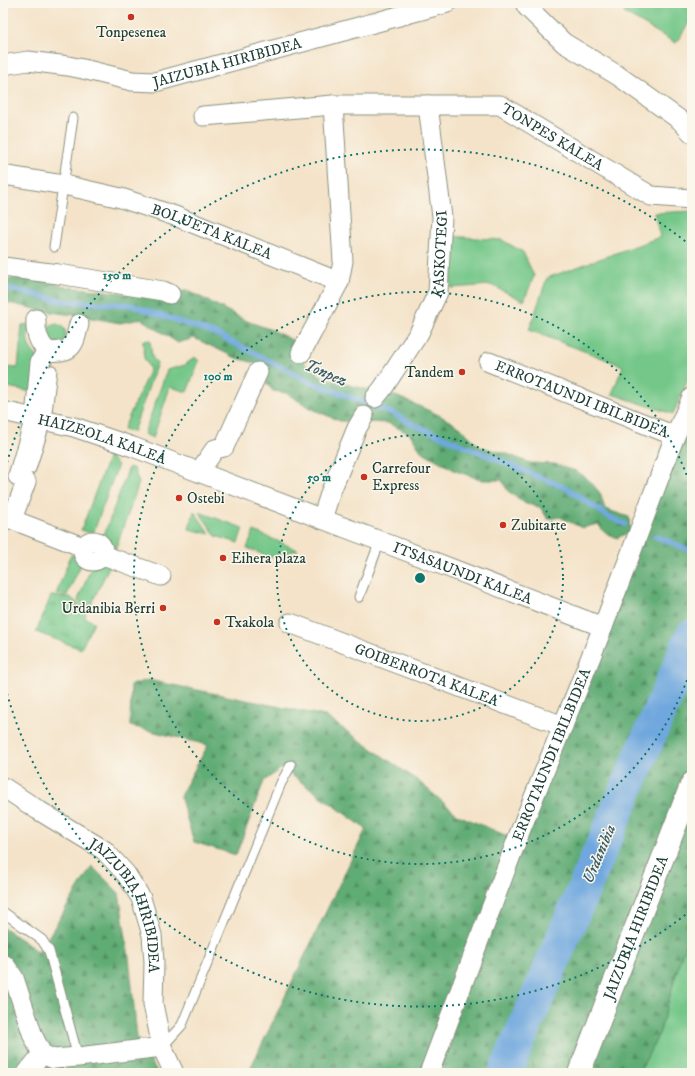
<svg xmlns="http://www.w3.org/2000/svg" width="695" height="1076" font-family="'IM FELL DW Pica',serif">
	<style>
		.green { fill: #75c789; stroke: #4a825e }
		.forest { fill: url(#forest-firs); stroke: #407454 }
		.park { fill: url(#park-tufts); stroke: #4a825e }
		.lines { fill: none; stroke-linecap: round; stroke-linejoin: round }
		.stream { stroke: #6fa7de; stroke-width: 5.5 }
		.river { stroke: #6fa7de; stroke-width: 34 }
		.lane-casing { stroke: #8a907e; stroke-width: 11 }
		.street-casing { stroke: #8a907e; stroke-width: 21 }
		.primary-casing { stroke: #8a907e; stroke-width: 24 }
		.lane { stroke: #fff; stroke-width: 9 }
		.street { stroke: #fff; stroke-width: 19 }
		.primary { stroke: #fff; stroke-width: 22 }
		.ring { fill: none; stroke: #0f766e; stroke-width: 2; stroke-dasharray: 2 4 }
		.poi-dot { fill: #c8321e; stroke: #fbf7ec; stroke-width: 1.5 }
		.labels { text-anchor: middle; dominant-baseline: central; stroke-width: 3; stroke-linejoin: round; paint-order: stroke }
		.poi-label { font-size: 15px; fill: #1f3d34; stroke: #fbf7ec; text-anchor: start }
		.street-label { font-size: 15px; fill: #1f3d34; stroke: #fbf7ec }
		.water-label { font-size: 16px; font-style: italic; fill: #375d67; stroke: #fbf7ec }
		.centre { fill: #0f766e; stroke: #fbf7ec; stroke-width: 2 }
		.ring-label { font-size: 12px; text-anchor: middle; font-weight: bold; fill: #0f766e; stroke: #fbf7ec; stroke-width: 3; stroke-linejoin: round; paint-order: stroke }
	</style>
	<defs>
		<pattern id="forest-firs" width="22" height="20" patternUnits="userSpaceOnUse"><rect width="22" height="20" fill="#60ac75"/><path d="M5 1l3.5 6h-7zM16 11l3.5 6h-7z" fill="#4f8d61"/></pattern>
		<pattern id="park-tufts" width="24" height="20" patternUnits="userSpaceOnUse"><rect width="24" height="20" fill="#75c789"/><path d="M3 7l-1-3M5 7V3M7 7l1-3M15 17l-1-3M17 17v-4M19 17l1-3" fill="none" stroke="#5fa371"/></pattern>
	</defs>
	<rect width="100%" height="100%" fill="#fbf7ec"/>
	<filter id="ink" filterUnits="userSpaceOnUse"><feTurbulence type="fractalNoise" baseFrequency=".025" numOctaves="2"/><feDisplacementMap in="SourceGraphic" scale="8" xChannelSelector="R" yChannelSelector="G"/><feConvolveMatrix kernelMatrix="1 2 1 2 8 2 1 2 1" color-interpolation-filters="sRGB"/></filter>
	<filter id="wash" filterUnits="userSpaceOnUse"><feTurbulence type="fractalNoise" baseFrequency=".012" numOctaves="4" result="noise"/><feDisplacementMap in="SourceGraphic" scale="16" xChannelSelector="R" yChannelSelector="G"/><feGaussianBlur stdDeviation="0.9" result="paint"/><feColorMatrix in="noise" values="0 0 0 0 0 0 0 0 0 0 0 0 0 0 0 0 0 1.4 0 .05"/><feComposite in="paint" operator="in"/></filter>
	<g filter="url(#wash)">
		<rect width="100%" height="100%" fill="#f4e3c9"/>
		<g class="green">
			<path d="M630,3H692V18L676,43L624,13Z"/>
			<path d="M692,211V371L673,414L612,394L623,366L529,330L547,278L660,237L654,213Z"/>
			<path d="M451,236L502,240L523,252L534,276L524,301L491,285L451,288Z"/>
			<path d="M29,324C27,338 26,346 37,356L32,392L3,386V367L18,368L22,325Z"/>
			<path d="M55,324C65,325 69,334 63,342L50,343L46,331L49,327Z"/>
			<path d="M150,340L152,357L157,363L133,432L123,430L150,369L144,358L143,341Z"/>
			<path d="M195,357L199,361L187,392L170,387L153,438L144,434L167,370L185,365Z"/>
			<path d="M109,456L118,465L93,534L81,530Z"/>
			<path d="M129,467L134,469L139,483L115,551L104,535Z"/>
			<path d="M194,511L210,534L189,529Z"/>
			<path d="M199,512L243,528L238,543L216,536Z"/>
			<path d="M254,531L298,550L269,557L247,548Z"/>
			<path d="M71,555H76L81,565L67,595L56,594Z"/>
			<path d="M103,562L110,565L88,611L78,600L91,568Z"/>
			<path d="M692,941V1073H639L659,1034L682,953Z"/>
		</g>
		<g class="forest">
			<path d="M3,279H36L68,287L115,292L162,299L187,290L247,321L272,330L296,342L305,364L323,377L349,385L396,396L439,415L461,428L480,447L505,453L530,463L555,464L576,471L590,481L600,493L605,509L629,517L630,532L617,538L604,532L598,524L582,528L560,517L548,519L540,507L526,504L508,491L502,480H482L456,471L421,451L410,434L388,423L340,421L312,409L286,393L273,391L265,381L255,363L236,358L194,338L178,343L141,319L120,323L81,316L44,311L9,303L3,304Z"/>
			<path d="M692,397V941L682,953L659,1034L639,1073H248L366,829L282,768L264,781L236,855L194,842L180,796L208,745L130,726L131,685L148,680L325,716L417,780L458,815L519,841Z"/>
			<path d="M92,866L119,893L129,957L137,1037L158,1073H3V927L39,952Z"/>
		</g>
		<path class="park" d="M51,596L70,597L80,605L86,614L85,618L94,622L81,649L36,632Z"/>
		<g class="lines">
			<g class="stream">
				<path d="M3,289H11L62,301L131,305L216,334L311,382L394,414L412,424L568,489L609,517L625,524"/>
				<path d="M655,536L692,551"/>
			</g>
			<path class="river" d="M505,1073L692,636"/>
		</g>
	</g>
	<g filter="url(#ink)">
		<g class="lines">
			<g class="lane-casing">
				<g id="lane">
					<path d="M54,247L73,118"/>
					<path d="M31,469L46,421L52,370"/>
					<path d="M359,597L380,541"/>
					<path d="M3,912L42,940L49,951L78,1057"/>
					<path d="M162,1047L182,1025L281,783L291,765"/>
				</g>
			</g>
			<g class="street-casing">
				<g id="street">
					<path d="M525,3L527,7L564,43L617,75L680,120L692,133"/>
					<path id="s1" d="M3,65L28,61L68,66L83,69L132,81L155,82L447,3"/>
					<path d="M203,116L333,105"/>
					<path id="s2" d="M3,175L64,185L121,198L175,216L339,282L301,353"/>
					<path d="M3,267L58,274L163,291L170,294"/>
					<path id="s3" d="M339,282L343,261L333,105H500L651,196L692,199"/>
					<path d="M36,319C35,331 38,342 47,351"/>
					<path id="s4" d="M489,362L675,436"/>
					<path id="s5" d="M375,398L383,388L419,333L438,292L442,217L428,105"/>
					<path id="s6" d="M3,411L74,427L133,447L380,541L603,627"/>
					<path d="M199,472L215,449L224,447L258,372"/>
					<path d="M3,516L83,547"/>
					<path d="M12,519L26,482L18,476L35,418L40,362L47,351C72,354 74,346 79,324"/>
					<path d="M322,519L331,491L357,428L364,416"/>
					<circle cx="93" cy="551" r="10"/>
					<path d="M103,555L161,576"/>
					<path id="s7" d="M290,623L563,726"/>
					<path id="s8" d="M3,787L38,810L104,850L126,874L141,898L152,935L154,962L153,1004L162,1047L174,1073"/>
					<path d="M3,964L5,965L14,978L33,1036L42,1054L54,1059L78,1057L162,1047"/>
					<path d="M27,1073L42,1054"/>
					<path id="s9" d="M429,1073L521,829L603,627L675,436L692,397"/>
				</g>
			</g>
			<g class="primary-casing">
				<g id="primary">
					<path id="s10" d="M579,1073L692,783"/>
				</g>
			</g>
			<use href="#lane" class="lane"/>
			<use href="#street" class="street"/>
			<use href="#primary" class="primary"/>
		</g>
	</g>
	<g class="ring">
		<circle cx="420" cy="578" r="143"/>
		<path d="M691 669A286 286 0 1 1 691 487"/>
		<path d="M690 911A429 429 0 0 1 4 682M4 474A429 429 0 0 1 690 245"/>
	</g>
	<g class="poi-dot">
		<circle cx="131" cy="17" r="4"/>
		<circle cx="462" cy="372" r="4"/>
		<circle cx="364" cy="477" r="4"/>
		<circle cx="179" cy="498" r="4"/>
		<circle cx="503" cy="525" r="4"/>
		<circle cx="223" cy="558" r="4"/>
		<circle cx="163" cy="608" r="4"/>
		<circle cx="217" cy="622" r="4"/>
	</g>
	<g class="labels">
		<g class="poi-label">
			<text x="131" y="32" text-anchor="middle">Tonpesenea</text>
			<text x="454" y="372" text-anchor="end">Tandem</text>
			<text x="372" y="468">Carrefour<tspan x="372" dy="17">Express</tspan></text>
			<text x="187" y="498">Ostebi</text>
			<text x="511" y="525">Zubitarte</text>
			<text x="231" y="558">Eihera plaza</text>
			<text x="155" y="608" text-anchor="end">Urdanibia Berri</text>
			<text x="225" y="622">Txakola</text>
		</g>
		<g class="street-label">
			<text stroke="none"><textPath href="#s1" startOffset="229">JAIZUBIA HIRIBIDEA</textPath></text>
			<text stroke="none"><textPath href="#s3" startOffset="406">TONPES KALEA</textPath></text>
			<text stroke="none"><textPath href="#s2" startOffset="217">BOLUETA KALEA</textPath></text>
			<text stroke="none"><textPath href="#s5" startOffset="162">KASKOTEGI</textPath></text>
			<text stroke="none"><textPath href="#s4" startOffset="100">ERROTAUNDI IBILBIDEA</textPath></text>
			<text stroke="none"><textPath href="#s6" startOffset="103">HAIZEOLA KALEA</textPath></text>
			<text stroke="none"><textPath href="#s6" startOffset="488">ITSASAUNDI KALEA</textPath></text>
			<text stroke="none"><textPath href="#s7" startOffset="146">GOIBERROTA KALEA</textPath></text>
			<text stroke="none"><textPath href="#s9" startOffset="341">ERROTAUNDI IBILBIDEA</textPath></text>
			<text stroke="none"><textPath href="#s8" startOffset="180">JAIZUBIA HIRIBIDEA</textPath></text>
			<text stroke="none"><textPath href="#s10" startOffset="156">JAIZUBIA HIRIBIDEA</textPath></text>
		</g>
		<g class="water-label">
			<text transform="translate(326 373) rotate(23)">Tonpez</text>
			<text transform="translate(599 854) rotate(-67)">Urdanibia</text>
		</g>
	</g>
	<circle cx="420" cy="578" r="6" class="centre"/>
	<g class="ring-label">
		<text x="117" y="279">150 m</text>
		<text x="218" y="380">100 m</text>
		<text x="319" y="481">50 m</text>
	</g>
	<rect width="695" height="1076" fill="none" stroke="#fbf7ec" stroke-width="16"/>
</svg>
